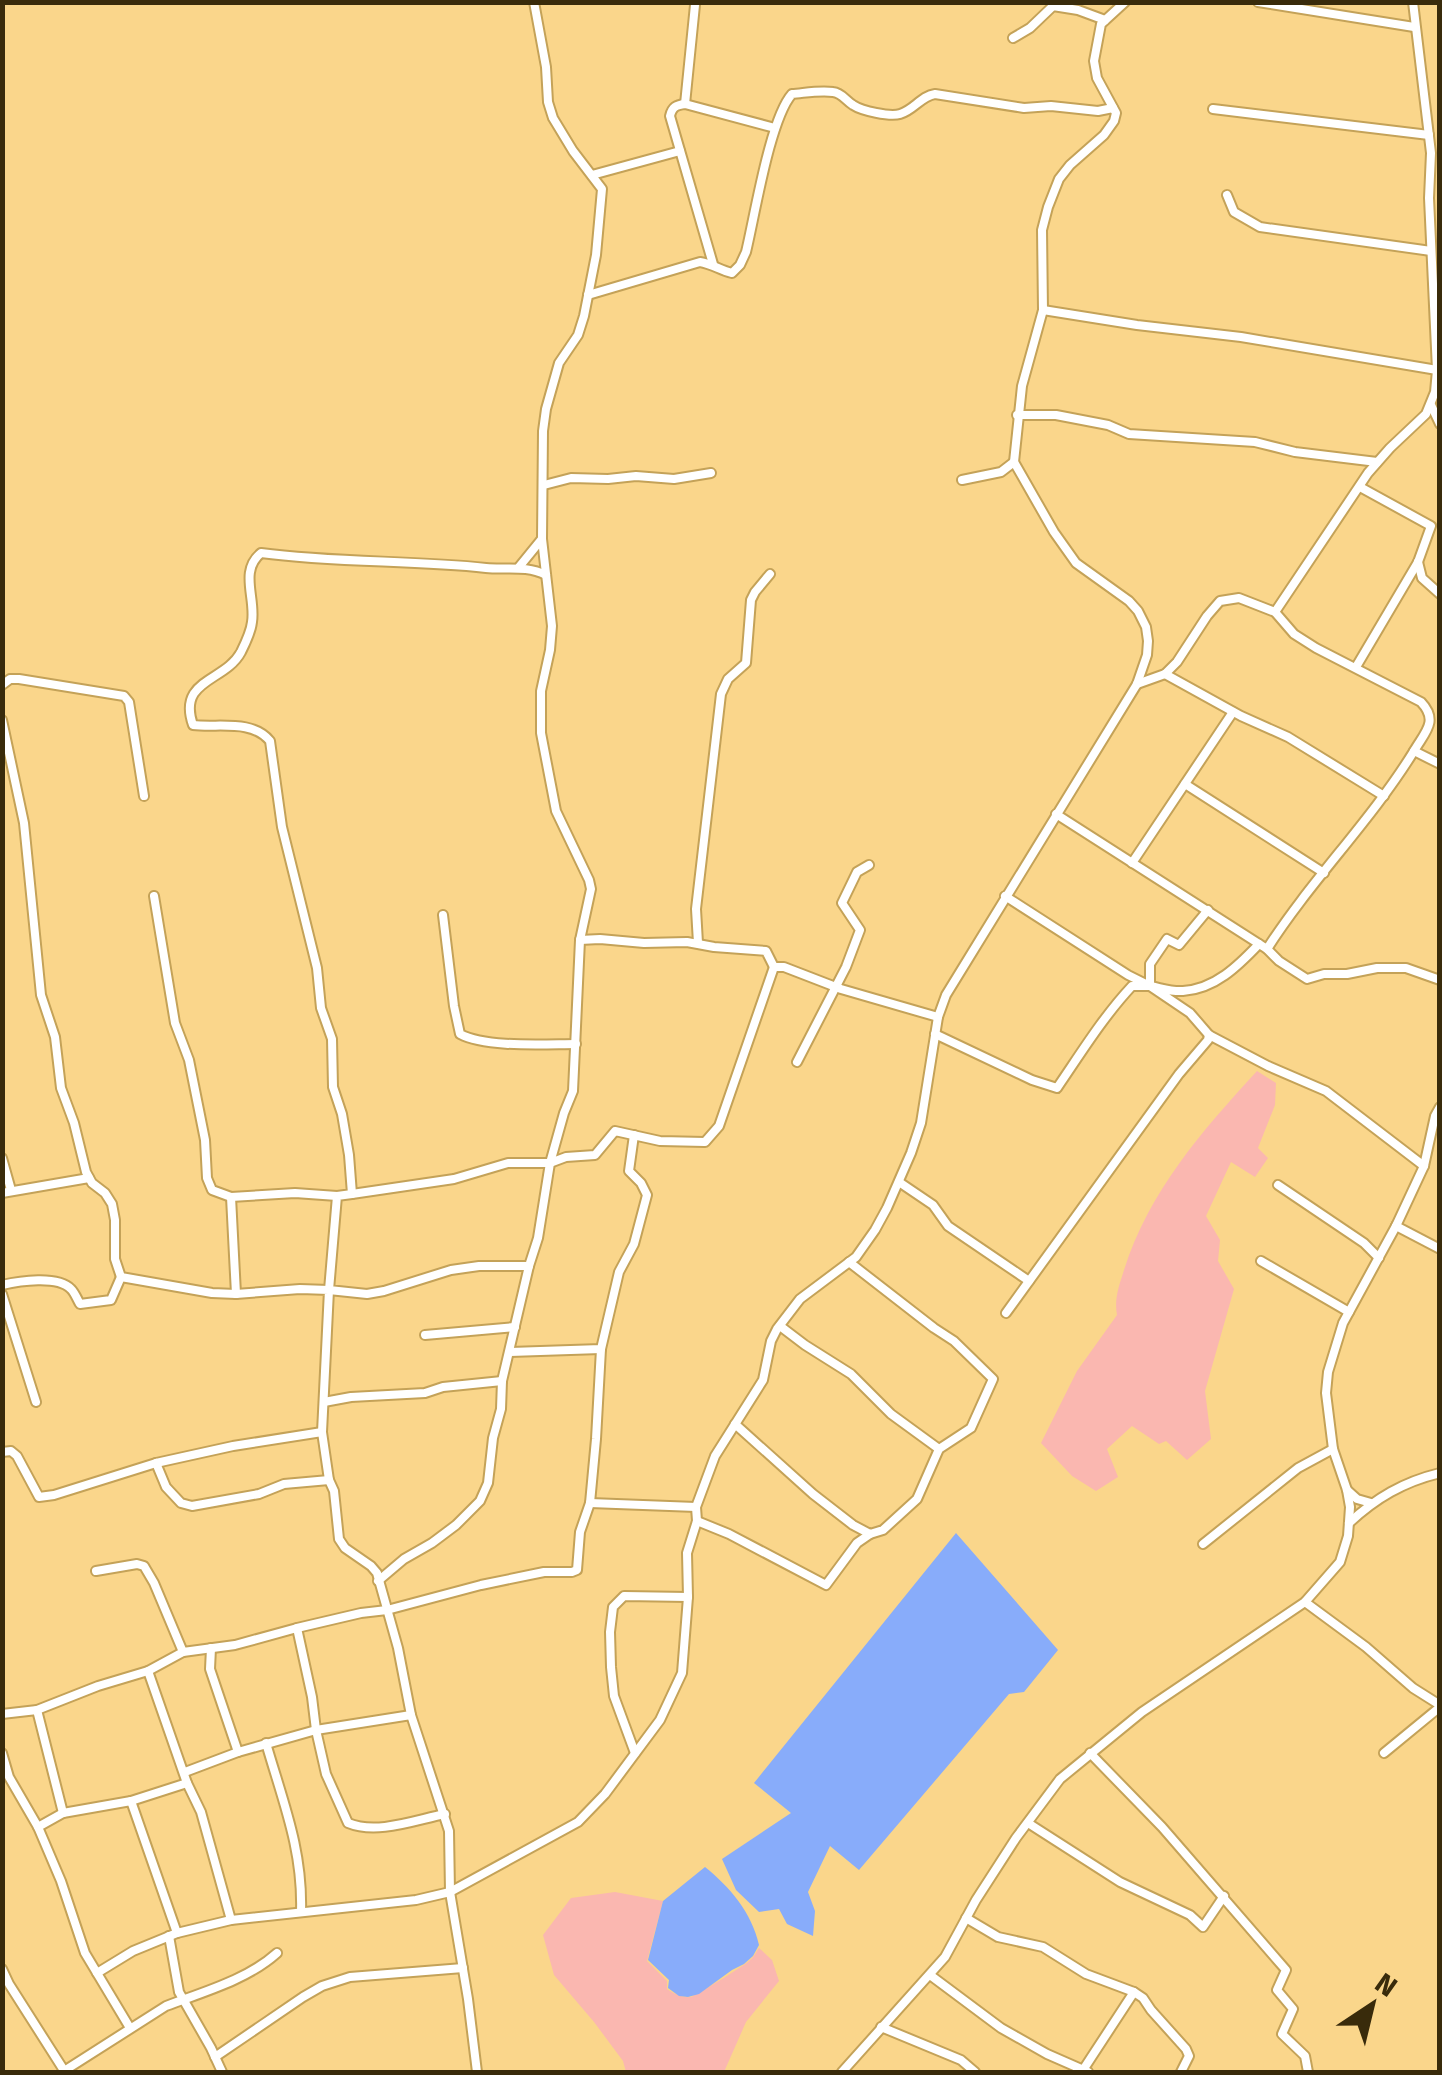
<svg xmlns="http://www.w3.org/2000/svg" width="1442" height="2075" font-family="'Fira Sans',sans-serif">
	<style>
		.green { fill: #fab7b0 }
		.water { fill: #88acfa }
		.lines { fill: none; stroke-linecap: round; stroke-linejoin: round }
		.street-casing { stroke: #c4a258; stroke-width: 12 }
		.street { stroke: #fff; stroke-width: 8 }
	</style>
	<rect width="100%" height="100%" fill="#fad68b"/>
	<g class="green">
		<path d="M1257,1071L1276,1083L1275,1105L1258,1148L1268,1158L1255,1177L1231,1162L1206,1216L1220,1240L1218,1261L1234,1289L1205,1391L1211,1439L1187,1460L1166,1441L1159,1444L1132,1426L1107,1449L1118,1477L1096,1491L1072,1476L1041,1443L1077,1371L1117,1315C1114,1299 1119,1286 1124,1270C1149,1191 1202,1131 1257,1071Z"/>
		<path d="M615,1892L663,1901L647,1961L667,1981V1989C675,1994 681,1998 691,1997C695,1996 744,1966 749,1961C754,1957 755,1954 759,1948L772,1960L779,1981L746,2022L724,2072H626L623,2061L594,2022L554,1975L543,1935L571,1898Z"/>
	</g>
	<g class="water">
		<path d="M956,1533L1058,1650L1024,1692L1009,1694L859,1870L830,1846L808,1892L815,1911L813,1936L787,1924L779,1909L759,1912L736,1890L722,1859L791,1813L754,1783Z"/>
		<path d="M705,1867C730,1887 752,1913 759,1945L753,1956L744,1964L732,1970L699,1994L688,1997L679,1996L668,1988L669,1980L648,1960L663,1901Z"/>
	</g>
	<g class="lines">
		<g class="street-casing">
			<g id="street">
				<path d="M1258,2L1414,27"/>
				<path d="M1013,38L1030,28L1053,6L1078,10L1105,20"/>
				<path d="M685,104L695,5"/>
				<path d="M1213,109L1429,135"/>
				<path d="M592,175L680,151"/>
				<path d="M1227,195L1234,212L1260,227L1431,251"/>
				<path d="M713,264L670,116C672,107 676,105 685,104L775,128"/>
				<path d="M588,295L700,262C712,264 720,270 732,273L740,265L746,252C755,215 770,119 792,94C805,93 820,90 833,92C842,93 845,100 853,105C862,111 890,117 900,114C914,110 921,96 935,94L1024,108L1051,106L1098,111L1113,108"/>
				<path d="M1043,310L1137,325L1241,337L1437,370"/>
				<path d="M1431,405L1440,424"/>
				<path d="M1017,415H1056L1108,425L1129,434L1255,442L1295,452L1377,462"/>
				<path d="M962,480L1001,472L1014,462"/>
				<path d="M544,485L571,478L608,479L636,476L674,479L711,473"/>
				<path d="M1418,562L1422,578L1440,594"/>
				<path d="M519,567L541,540"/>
				<path d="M1275,612L1368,473L1390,448L1426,414L1435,392L1437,370L1429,198L1431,153L1413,2"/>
				<path d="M1356,667L1418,562L1431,526L1360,487"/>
				<path d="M1165,674L1241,716L1288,737L1384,796"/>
				<path d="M1137,684L1165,674L1177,662L1207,616L1220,601L1239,598L1275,612L1294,634L1316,648L1421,702C1439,721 1425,732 1414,751L1440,764"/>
				<path d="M2,685L10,679H19L124,696L129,702L144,796"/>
				<path d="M2,720L24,823L41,995L55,1037L61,1088L74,1123L86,1172L92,1183L105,1193L112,1204L115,1220V1259L121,1277L212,1293L236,1294L300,1289L329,1290L322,1432L329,1480L334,1491L339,1539L345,1548L371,1566L377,1573L398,1648L411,1715L449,1831L450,1892L468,1999L477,2072"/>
				<path d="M1185,784L1324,873"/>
				<path d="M1056,814L1267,949C1311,880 1371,821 1414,751"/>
				<path d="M1132,863L1233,712"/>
				<path d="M154,896L175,1023L189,1060L205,1140L207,1178L212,1190L231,1197L295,1193L337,1196"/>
				<path d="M443,915L454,1006L460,1034C486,1048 546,1044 576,1044"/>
				<path d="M580,940L600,939L644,943L687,942L714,947L766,951L774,967H784L841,989L938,1017"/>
				<path d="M698,943L696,909L721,694L728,679L746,663L751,600L755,592L770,574"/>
				<path d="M1259,944C1238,966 1215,989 1183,991C1172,992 1161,988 1150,986L1190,1013L1209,1035L1268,1066L1326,1091L1424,1166"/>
				<path d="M1267,949L1279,961L1307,979L1324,974H1347L1377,968H1406L1440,980"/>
				<path d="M1150,986V964L1167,939L1179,945L1208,910"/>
				<path d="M935,1034L1032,1080L1057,1088C1081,1053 1103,1017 1132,986H1150L1128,975L1005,896"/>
				<path d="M797,1062L846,967L860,930L842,903L857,872L869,865"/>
				<path d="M2,1158L11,1190"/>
				<path d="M899,1182L933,1205L948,1226L1029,1281"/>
				<path d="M1278,1185L1364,1243L1379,1258"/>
				<path d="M2,1193L89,1178"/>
				<path d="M352,1194L454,1179L508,1163H550L566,1157L595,1155L615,1131L660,1141L705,1142L719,1126L774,967"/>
				<path d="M231,1197L236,1294"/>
				<path d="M1396,1226L1440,1249"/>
				<path d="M1261,1261L1349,1312"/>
				<path d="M529,1266H479L451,1270L384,1291L367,1294L329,1290L337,1196L352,1194L349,1155L342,1114L333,1087L332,1039L321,1008L317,968L282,827L270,741C252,719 218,728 193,725C177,679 225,682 241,652C245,644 251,631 252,622C256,598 239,571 261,553C336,563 411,560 486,568C507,570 526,565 546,575"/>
				<path d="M2,1285C19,1281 58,1275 71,1289C75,1293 77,1299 80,1304L111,1300L121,1277"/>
				<path d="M2,1294L36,1402"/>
				<path d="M1006,1313L1179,1074L1208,1040L1209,1035"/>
				<path d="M780,1326L805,1345L851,1374L891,1414L939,1449"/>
				<path d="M425,1335L515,1327"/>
				<path d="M510,1352L601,1349L619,1272L634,1244L647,1195L641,1183L629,1171L634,1135"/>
				<path d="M324,1402L351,1397L425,1393L443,1387L502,1381"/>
				<path d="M735,1424L813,1494L853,1525L870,1534L883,1530L917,1499L939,1449L971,1428L993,1379L954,1341L934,1328L849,1262"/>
				<path d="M2,1452L11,1451L17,1456L39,1497L54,1495L156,1463L233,1446L322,1432"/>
				<path d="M156,1463L166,1487L181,1503L192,1506L259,1494L284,1484L329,1480"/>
				<path d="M1347,1490L1357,1499L1371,1503"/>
				<path d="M590,1503L696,1507"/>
				<path d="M697,1521L729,1534L826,1585L857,1543L870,1534"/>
				<path d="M1349,1523C1376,1498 1403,1482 1440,1473"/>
				<path d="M1203,1544L1298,1468L1333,1449"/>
				<path d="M96,1571L137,1564L144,1566L154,1583L183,1652"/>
				<path d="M378,1581L404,1559L432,1543L456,1525L480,1501L488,1483L493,1438L501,1409L502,1381L529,1266L538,1238L550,1163L564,1113L573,1091L580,940L591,889L589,880L556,811L541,733V691L550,650L552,626L542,539L543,431L546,409L559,363L578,335L584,316L596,255L602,189L573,151L553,118L548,102L546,67L534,2"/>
				<path d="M1305,1602L1366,1647L1413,1688L1440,1705"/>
				<path d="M297,1628L312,1697L316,1730L326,1774L348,1823C377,1835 415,1820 445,1814"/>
				<path d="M211,1648L210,1669L238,1752"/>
				<path d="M148,1671L187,1783L201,1812L231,1920"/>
				<path d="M37,1710L63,1813"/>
				<path d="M2,1714L37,1710L98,1686L148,1671L183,1652L235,1645L297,1628L361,1613L387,1610L481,1585L544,1572H572L577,1570L580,1532L590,1503L596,1439L601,1349"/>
				<path d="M266,1743C283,1802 303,1850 301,1912"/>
				<path d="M2,1753L9,1777L38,1827L61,1881L85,1953L130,2028"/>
				<path d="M635,1753L614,1696L611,1667L610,1632L613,1607L624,1596L688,1597"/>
				<path d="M1090,1753L1162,1827L1286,1970L1277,1990L1293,2009L1282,2034L1305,2056L1308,2072"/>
				<path d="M1384,1753L1440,1707"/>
				<path d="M185,1772L238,1752L316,1730L411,1715"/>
				<path d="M131,1801L177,1933"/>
				<path d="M1028,1823L1120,1882L1190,1915L1203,1927L1224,1896"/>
				<path d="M38,1827L63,1813L131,1801L187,1783"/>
				<path d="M966,1918L998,1937L1043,1947L1086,1974L1134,1992L1143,1998L1151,2010L1186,2049L1189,2056L1181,2072"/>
				<path d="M169,1936L179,1992L211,2048L222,2072"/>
				<path d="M2,1969L9,1984L65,2072"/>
				<path d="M97,1973L133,1951L177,1933L231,1920L416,1900L450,1892L578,1822L605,1794L660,1720L682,1673L688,1597L687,1553L697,1521L696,1507L715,1456L763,1380L771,1341L777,1329L800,1299L856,1257L875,1230L887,1208L911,1153L921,1123L938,1017L946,995L1137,684L1147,655L1148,641L1146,627L1138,611L1129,601L1076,563L1054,532L1014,462L1022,386L1043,310L1042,230L1048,207L1059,179L1070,165L1104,135L1114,121L1116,113L1097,78L1094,61L1101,24L1125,2"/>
				<path d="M930,1975L1001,2028L1047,2054L1088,2072"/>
				<path d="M881,2027L961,2060L975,2072"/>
				<path d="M215,2057L303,1997L322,1986L350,1977L463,1968"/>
				<path d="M1083,2070L1134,1992"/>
				<path d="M64,2071L166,2006C203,1992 247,1980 277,1953"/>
				<path d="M842,2072L945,1957L976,1900L1016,1838L1060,1779L1142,1712L1305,1602L1340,1562L1348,1536L1350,1507L1347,1490L1333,1449L1326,1393L1328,1372L1343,1323L1396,1226L1424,1166L1435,1116L1440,1107"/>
			</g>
		</g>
		<use href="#street" class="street"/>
	</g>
	<rect width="1442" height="2075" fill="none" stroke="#392b0b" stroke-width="10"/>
	<g transform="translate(1372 2005) rotate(35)" stroke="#fad68b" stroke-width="8" paint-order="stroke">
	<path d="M0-8L18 38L0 25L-18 38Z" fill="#392b0b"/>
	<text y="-15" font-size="28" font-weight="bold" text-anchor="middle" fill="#392b0b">N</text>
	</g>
</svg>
